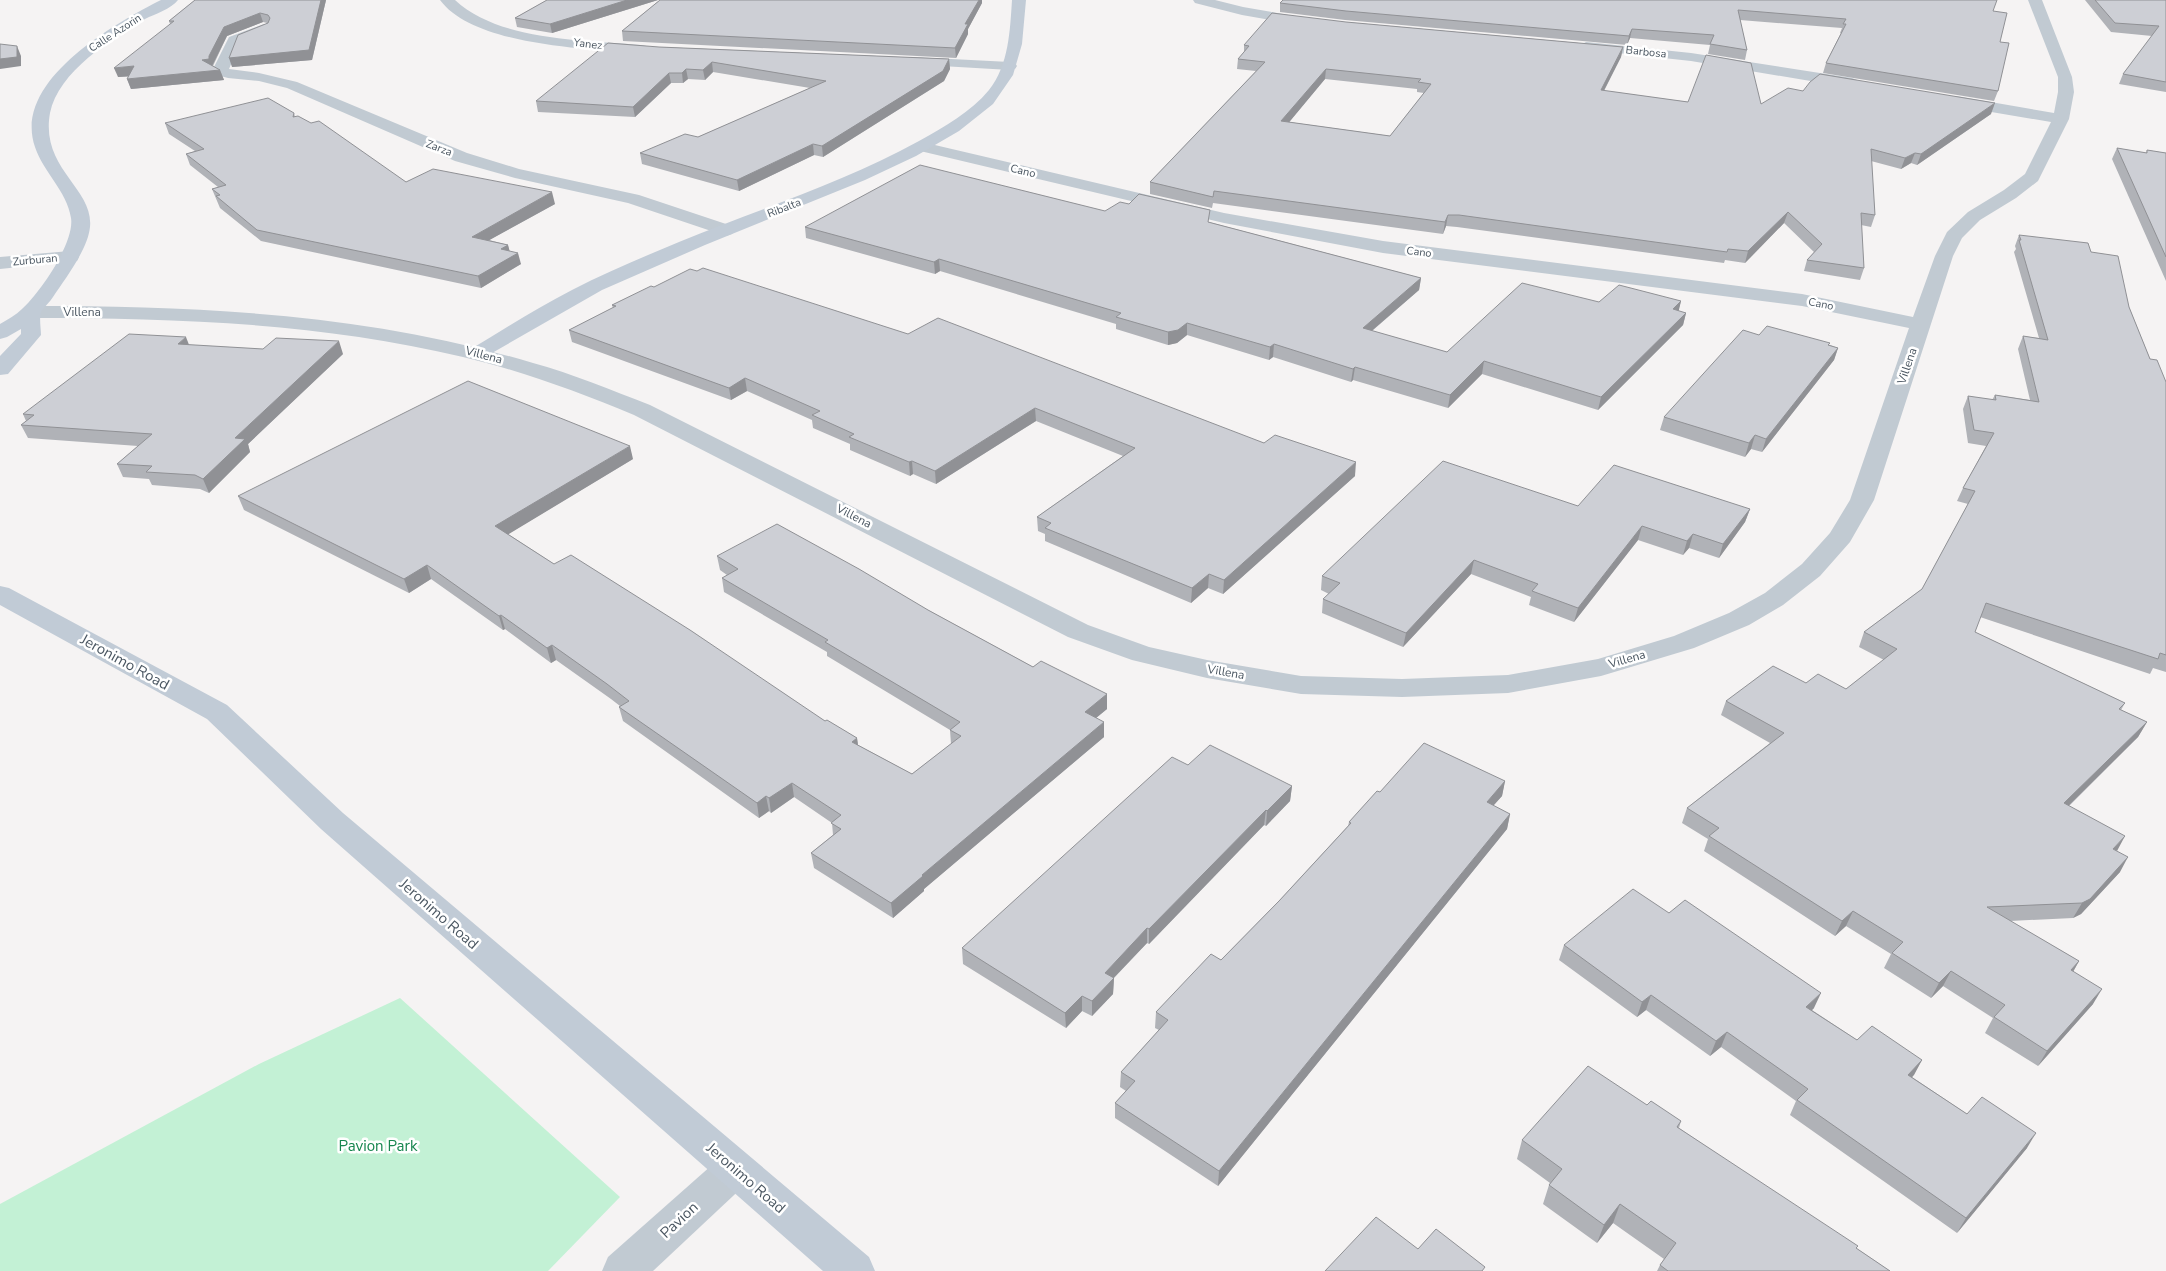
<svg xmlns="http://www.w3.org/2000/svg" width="2166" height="1271" font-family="'Nunito Sans',sans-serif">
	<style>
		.green { fill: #c3f1d5 }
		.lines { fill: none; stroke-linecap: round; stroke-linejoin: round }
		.street { fill: #c1cad2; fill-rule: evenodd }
		.secondary { fill: #c1cbd6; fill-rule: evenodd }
		.wall { fill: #b0b2b7; fill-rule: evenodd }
		.shaded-wall { fill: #909195 }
		.building { fill: #cdcfd5; stroke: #909195; fill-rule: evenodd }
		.labels { text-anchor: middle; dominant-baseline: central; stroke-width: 5; stroke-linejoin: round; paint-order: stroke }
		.far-street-label { font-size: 11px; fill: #4a5661; stroke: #fff }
		.street-label { font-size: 12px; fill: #4a5661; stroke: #fff }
		.near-street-label { font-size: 15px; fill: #4a5661; stroke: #fff }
		.near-park-label { font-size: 15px; fill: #17864f; stroke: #fff }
	</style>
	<rect width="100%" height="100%" fill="#f5f3f3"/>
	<path class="green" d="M400,998L620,1197L548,1271H0V1204L259,1064Z"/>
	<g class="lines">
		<g class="street">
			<path d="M440,0H455C499,41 583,40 641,45L646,46L648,49L646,52L641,53C588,49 474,46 440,0Z"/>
			<path d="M1193,0H1215L1243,7L1306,18L1313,22L1306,26L1242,15L1195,3Z"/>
			<path d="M2028,0H2042L2072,77L2074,92L2069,119L2038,181L2016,198L1980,220L1962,238L1953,256L1874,500L1850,542L1820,576L1783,605L1749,625L1694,648L1601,676L1508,693L1402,697L1301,694L1207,678L1132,660L1068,637L634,415C578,392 522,371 463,357C321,323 176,318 31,318L24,316L21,312L24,308L31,306C201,306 369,314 533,363C573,374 611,390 650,405L1088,625L1149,647L1207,660L1301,676L1402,679L1508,675L1598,659L1674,636L1729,613L1765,593L1802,564L1830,533L1850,500L1909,328L1802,306L1383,253L1224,223L916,150L914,147L916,144L922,142L1224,213L1383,241L1802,294L1913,317L1935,256L1947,232L1968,212L2004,190L2025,174L2051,122L1956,106L1951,104L1948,101L1951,98L1956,96L2054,113L2058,92V77Z"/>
			<path d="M264,24L269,25L271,28L269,31L240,43L229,69L259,73L297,82L467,153L519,169L639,195L732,226L735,230L732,234L726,236L628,203L515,178L455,161L287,88L259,81L228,78L217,75L214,67L229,37Z"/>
			<path d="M1586,42L1691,53L1852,78L1857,80L1860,83L1857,86L1852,88L1691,61L1581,49L1579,46Z"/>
			<path d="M912,57L1010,62L1015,63L1017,66L1015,69L1010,70L907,64L905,61L907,58Z"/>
			<path d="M70,251L77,253L79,257L77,261L0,269V257Z"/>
			<path d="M735,1152L749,1157L755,1169L749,1181L653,1271H602L608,1257L721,1157Z"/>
		</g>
		<g class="secondary">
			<path d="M161,0H178C171,9 155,14 145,19C112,38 58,72 50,113C40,169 94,188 90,227C88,249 65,279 53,297C50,302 44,307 41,312C39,318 41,329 41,335L8,374L0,375V356L21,334V329L7,337L0,339V324C8,319 16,315 22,309C40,293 75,242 71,218C67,191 43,172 35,147C12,81 114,24 161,0Z"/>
			<path d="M1012,0H1026L1022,44L1013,75L993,104L959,131L916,156L865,180L705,245L602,290L485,357L478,359L471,357L467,353L471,349C504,329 537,308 572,290C607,272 643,257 679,242C759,209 843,183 919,141C944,127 971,112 989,90C1009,65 1010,30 1012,0Z"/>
			<path d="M0,586L9,588L227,705L343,813L869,1257L875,1271H823L321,829L207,719L0,605Z"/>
		</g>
	</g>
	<g class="wall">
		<path d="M195,0H326L312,60L232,67L267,23L263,22L227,36L213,66L220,70L224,80L131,89L127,79L129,76L118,77L170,24L169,21Z"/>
		<path d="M547,0H658L552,33L517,27L515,18Z"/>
		<path d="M660,0H982V3L968,29V34L956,58L623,41L622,31Z"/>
		<path d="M2085,0H2166V92L2119,84L2123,74L2152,36L2111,32Z"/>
		<path d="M1280,3L1993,11L2000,42L1998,91L1994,101L1823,73L1826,63L1841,33H1840L1842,28L1740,20L1747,50L1745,60L1708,54L1710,45L1630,38L1627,45L1345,20L1280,12Z"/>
		<path d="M1346,22L1623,47L1621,57L1604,91L1688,102L1761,104L1803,91L1991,114L1917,165L1911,163L1901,169L1871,161L1875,215L1871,227L1861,225L1864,268L1860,280L1804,271L1807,260L1814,252L1784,223L1745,263L1725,260L1724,263L1457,227L1446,226L1443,234L1213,203L1212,208L1150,194V182L1256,71L1237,69L1238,59L1244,52V45ZM1325,79L1417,89V92L1424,93L1390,136L1289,122Z"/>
		<path d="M659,47L949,59L950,69L944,81L823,157L814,155L739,191L642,164L640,153L698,137L810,88L713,72L705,80L688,79L683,83H671L635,117L538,112L536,101Z"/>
		<path d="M294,113L295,117L406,182L555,204L489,240L508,245L509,251L521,264L481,288L261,241L220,208L212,189L218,187L190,165L186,154L195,151L169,134L165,123Z"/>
		<path d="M2117,148L2146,153L2147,150L2166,153V281L2112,159Z"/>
		<path d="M1105,211L1209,222L1421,278L1419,290L1372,331L1447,352L1599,302L1681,301L1678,311L1686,313L1683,325L1598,410L1482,374L1448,408L1353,380L1351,382L1273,357L1269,360L1187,335L1177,343L1168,345L1116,329V324L940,271L935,274L806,238L805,227Z"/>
		<path d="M2019,235L2091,252L2129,307L2150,359L2166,382V672L2153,668L2150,674L1980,617L1975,632L2125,703L2121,710L2147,722L2138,737L2069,806L2117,851L2120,872L2081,914L2073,918L2010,921L2079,961L2073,972L2093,1004L2038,1066L1985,1033L1993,1018L1943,986L1931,998L1884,968L1891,954L1846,926L1835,936L1704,851L1708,839L1682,823L1687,808L1770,743L1721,715L1726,701L1806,683L1846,689L1884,660L1859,647L1864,632L1922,589L1968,504L1957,501L1963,488L1986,446L1968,443L1963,409L1968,396L1992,400L1995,395L2030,400L2018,349L2023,336L2039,338L2014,252L2016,249L2015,246Z"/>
		<path d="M654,287L908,334L1264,443L1355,476L1223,594L1208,588L1191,603L1045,541V534L1038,531L1037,517L1123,456L1036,421L936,484L913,474L910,476L850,450V444L813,428L812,420L747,391L731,400L572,342L569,330L613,308L612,305Z"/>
		<path d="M1759,335L1830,345L1838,348L1834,360L1762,452L1751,449L1745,457L1660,430L1664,417Z"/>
		<path d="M189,345L343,354L248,444L250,452L209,493L200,489L152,485L149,479L123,477L117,464L138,446L28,438L21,425L26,421L23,414Z"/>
		<path d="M633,459L508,534L554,564L825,721L857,738L858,745L912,774L951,744L950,730L827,656V652L724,592L722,578L727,575L720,570L717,556L928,610L1033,667L1107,694V709L1096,718L1104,737L924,889V891L893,918L814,868L811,853L833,835L832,823L794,797L771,813L769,811L759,818L623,721L619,707L620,706L611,699L556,660L551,663L505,629L503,630L431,579L409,593L244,510L238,496Z"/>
		<path d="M1578,506L1750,509L1745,522L1719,558L1689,548L1683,555L1638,540L1574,622L1529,605L1531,597L1471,574L1403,647L1322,613L1323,599L1329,594L1321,590L1322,576Z"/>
		<path d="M1188,765L1292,786L1290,801L1266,826L1264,825L1149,944L1147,943L1114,978L1113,994L1092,1016L1082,1011L1066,1028L963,964L962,948Z"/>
		<path d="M1505,781L1502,796L1493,806L1510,814L1507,829L1218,1186L1115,1118V1103L1126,1091L1120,1087L1121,1072L1159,1030L1155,1028L1156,1012L1221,960L1279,901L1348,826L1349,822L1380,792Z"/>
		<path d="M1669,913L1814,1008L1812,1010L1857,1040L1922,1060L1912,1077L1967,1114L2027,1148L1957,1233L1790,1115L1796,1101L1721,1047L1710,1056L1646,1010L1637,1017L1559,960L1564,945Z"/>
		<path d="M1647,1105L1681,1121L1679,1128L1890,1271H1657L1660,1265L1664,1259L1613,1223L1597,1243L1543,1204L1549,1185L1550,1183L1517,1159L1522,1140Z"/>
	</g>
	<g class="shaded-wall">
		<path d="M321,0H326L312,60L232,67L229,58Z"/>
		<path d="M627,0H658L552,33L550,24Z"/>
		<path d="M979,0H982V3L968,29V34L956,58L955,48L965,24Z"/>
		<path d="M260,13L263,22L227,36L212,66L202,60L209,56L224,27Z"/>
		<path d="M1632,29L1630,38L1627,45L1629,36Z"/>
		<path d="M17,46L21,56V66L0,69V59Z"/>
		<path d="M1623,47L1621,57L1599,100L1601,90Z"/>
		<path d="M949,59L950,69L944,81L823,157L822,146Z"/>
		<path d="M712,62L713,72L705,80L703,70Z"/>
		<path d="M134,66L138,76L118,77L114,68Z"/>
		<path d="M686,69L688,79L683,83L682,73Z"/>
		<path d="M1326,69L1325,79L1281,132V121Z"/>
		<path d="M220,70L224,80L131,89L127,79Z"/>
		<path d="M669,73L671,83L635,117L633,107Z"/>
		<path d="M1995,103L1991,114L1917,165L1921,154Z"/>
		<path d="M813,144L814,155L739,191L737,180Z"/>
		<path d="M1915,153L1911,163L1901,169L1905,158Z"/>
		<path d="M552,192L555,204L475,248L472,237Z"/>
		<path d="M1788,212L1784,223L1745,263L1748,251Z"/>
		<path d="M1448,215L1446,226L1443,234L1445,222Z"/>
		<path d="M508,245L511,256L501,249Z"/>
		<path d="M518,253L521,264L481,288L478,276Z"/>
		<path d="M939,259L940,271L935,274L934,262Z"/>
		<path d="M1421,278L1419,290L1361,340L1363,328Z"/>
		<path d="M1681,301L1678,314L1673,309Z"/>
		<path d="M1686,313L1683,325L1598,410L1601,397Z"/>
		<path d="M1187,323V335L1177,343L1168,345V332Z"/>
		<path d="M186,337L191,350L178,344Z"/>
		<path d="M339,341L343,354L248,444L250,452L209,493L203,479L235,438Z"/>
		<path d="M1274,344L1273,357L1269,360L1270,347Z"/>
		<path d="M1838,348L1834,360L1762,452L1766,439Z"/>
		<path d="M1484,361L1482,374L1448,408L1450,395Z"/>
		<path d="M1355,367L1353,380L1351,382L1353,369Z"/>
		<path d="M745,378L747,391L731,400L729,388Z"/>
		<path d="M1035,408L1036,421L936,484L935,471Z"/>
		<path d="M1755,435L1751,449L1745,457L1749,443Z"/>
		<path d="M630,446L633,459L499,540L495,526Z"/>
		<path d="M912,461L913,474L910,476L909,462Z"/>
		<path d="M1356,462L1355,476L1223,594L1224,580Z"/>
		<path d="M1750,509L1745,522L1719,558L1723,544Z"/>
		<path d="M1642,526L1638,540L1574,622L1578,608Z"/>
		<path d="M1693,534L1689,548L1683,555L1687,541Z"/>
		<path d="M1474,560L1471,574L1403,647L1406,633Z"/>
		<path d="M427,565L431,579L409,593L404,579Z"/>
		<path d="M1209,574L1208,588L1191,603L1192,588Z"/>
		<path d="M501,615L505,629L503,630L499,616Z"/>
		<path d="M552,645L556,660L551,663L547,648Z"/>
		<path d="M1107,694V709L1085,727V712Z"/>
		<path d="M1104,722V737L924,889V891L893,918L891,903L922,875Z"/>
		<path d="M2147,722L2138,737L2056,818L2064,803Z"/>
		<path d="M857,738L859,753L852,742Z"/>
		<path d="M1505,781L1502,796L1483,817L1487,802Z"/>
		<path d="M792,783L794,797L771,813L769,798Z"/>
		<path d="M1292,786L1290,801L1266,826L1267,811Z"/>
		<path d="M766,796L769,811L759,818L757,803Z"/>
		<path d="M1266,810L1264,825L1149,944V929Z"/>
		<path d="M1510,814L1507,829L1218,1186L1219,1171Z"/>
		<path d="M2125,836L2117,851L2113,849Z"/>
		<path d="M2128,857L2120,872L2081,914L2073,918L2082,903Z"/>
		<path d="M1853,911L1846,926L1835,936L1842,921Z"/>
		<path d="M1147,928V943L1104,988L1105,973Z"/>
		<path d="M2079,961L2070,977L2071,970Z"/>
		<path d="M1951,971L1943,986L1931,998L1939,983Z"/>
		<path d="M1114,978L1113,994L1092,1016V1001Z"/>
		<path d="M2102,989L2093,1004L2038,1066L2047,1051Z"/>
		<path d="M1821,993L1814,1008L1800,1022L1806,1007Z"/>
		<path d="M1651,995L1646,1010L1637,1017L1642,1002Z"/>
		<path d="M1082,996V1011L1066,1028L1065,1013Z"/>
		<path d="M1727,1032L1721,1047L1710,1056L1716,1041Z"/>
		<path d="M1922,1060L1914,1075L1900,1090L1908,1075Z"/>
		<path d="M2036,1133L2027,1148L1957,1233L1966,1218Z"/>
		<path d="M1620,1204L1613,1223L1597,1243L1604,1225Z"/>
	</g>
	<g class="building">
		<path d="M195,0H321L309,50L229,58L238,35L268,23L270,18L268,15L260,13L224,27L209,56V59L202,60L220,70L127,79L134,66L114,68L174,21H169Z"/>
		<path d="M547,0H627L550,24L515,18Z"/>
		<path d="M660,0H979L965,24H968L955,48L622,31Z"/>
		<path d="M1283,0H1997L1993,11L2007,13L2000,42L2009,43L1998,91L1826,63L1846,24H1843L1846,19L1738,10L1747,50L1710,44L1714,35L1632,29L1629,36L1346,11L1280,3Z"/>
		<path d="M2095,0H2166V82L2123,74L2159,26L2115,23Z"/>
		<path d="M1272,13L1346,22L1623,47L1601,90L1688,102L1706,55L1751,63L1761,104L1788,88L1803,91L1810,82L1820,74L1995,103L1921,154L1915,153L1905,158L1871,149L1875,215L1861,213L1864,268L1807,260L1822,244L1788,212L1748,251L1728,249L1727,252L1459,215H1448L1445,222L1214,191L1213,197L1150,182L1265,62L1238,59L1249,46L1244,45ZM1326,69L1421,79L1418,82L1431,84L1390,136L1281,121Z"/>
		<path d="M608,43L659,47L949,59L943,71L822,146L813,144L737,180L640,153L685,134L698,137L826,81L712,62L703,70L686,69L682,73H669L633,107L536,101Z"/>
		<path d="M0,44L17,46V57L0,59Z"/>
		<path d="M268,98L294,113L293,117L298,116L311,123L319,121L406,182L433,169L552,192L472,237L508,245L501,249L518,253L478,276L257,230L216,196L220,195L212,189L226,185L186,154L204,149L165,123Z"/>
		<path d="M2117,148L2147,153V150L2166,153V257Z"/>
		<path d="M920,165L1105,211L1120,202L1129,204L1139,194L1210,210L1208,222L1421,278L1363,328L1447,352L1522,283L1599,302L1619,285L1681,301L1673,309L1686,313L1601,397L1484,361L1450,395L1355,367L1353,369L1274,344L1270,347L1187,323L1178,330L1168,332L1116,317L1121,313L939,259L934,262L805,227Z"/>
		<path d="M2019,235L2088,243L2091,252L2118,256L2129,307L2150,359L2157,360L2166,382V655L2160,653L2158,659L1986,603L1975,632L2125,703L2119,709L2147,722L2064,803L2125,836L2113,849L2128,857L2090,899L2082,903L1987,907L2079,961L2071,970L2102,989L2047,1051L1994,1017L2005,1005L1951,971L1939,983L1892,953L1903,942L1853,911L1842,921L1709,836L1719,828L1687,808L1784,733L1726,701L1773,666L1806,683L1818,674L1846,689L1897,649L1864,632L1922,589L1975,491L1963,488L1994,433L1974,430L1968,396L1996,400L1995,395L2039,402L2023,336L2048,340L2019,240H2021Z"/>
		<path d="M703,268L908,334L938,318L1264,443L1275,435L1356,462L1224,580L1209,574L1192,588L1045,528L1051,523L1037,517L1135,448L1035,408L935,471L912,461L909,462L849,437L854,434L812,415L820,411L745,378L729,388L569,330L616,306L612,305L651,286L654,287L690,269L697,271Z"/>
		<path d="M1767,326L1830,343L1828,345L1838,348L1766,439L1755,435L1749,443L1664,417L1743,330L1759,335Z"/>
		<path d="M129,334L186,337L178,344L263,349L276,338L339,341L235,438L245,439L203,479L195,475L146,472L152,466L117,464L152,434L21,425L34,415L23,414Z"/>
		<path d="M468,381L630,446L495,526L554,564L571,555L690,630L825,721L827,720L857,738L852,742L912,774L961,736L950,730L960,722L825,642L828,640L722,578L738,569L717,556L777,524L859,569L928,610L1033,667L1041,661L1107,694L1085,712L1104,722L922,875L923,876L891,903L811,853L841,829L831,823L841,815L792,783L769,798L766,796L757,803L619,707L629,701L607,684L552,645L547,648L501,615L499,616L427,565L404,579L238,496Z"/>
		<path d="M1443,461L1578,506L1614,465L1750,509L1723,544L1693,534L1687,541L1642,526L1578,608L1532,591L1538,584L1474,560L1406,633L1323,599L1340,583L1322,576Z"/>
		<path d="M1424,743L1505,781L1487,802L1510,814L1219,1171L1115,1103L1135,1081L1121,1072L1168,1020L1156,1012L1211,954L1221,960L1279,901L1351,823L1349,822L1377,791L1380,792Z"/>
		<path d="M1210,745L1292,786L1267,811L1266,810L1149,929L1147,928L1105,973L1114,978L1092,1001L1082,996L1065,1013L962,948L1172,757L1188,765Z"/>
		<path d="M1633,889L1669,913L1685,900L1821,993L1806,1007L1857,1040L1872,1026L1922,1060L1908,1075L1967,1114L1982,1097L2036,1133L1966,1218L1797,1100L1808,1089L1727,1032L1716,1041L1651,995L1642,1002L1564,945Z"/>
		<path d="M1588,1066L1647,1105L1651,1101L1681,1121L1677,1127L1858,1246L1856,1248L1890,1271H1668L1660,1265L1676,1243L1620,1204L1604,1225L1549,1185L1562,1169L1522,1140Z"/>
		<path d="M1376,1217L1418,1249L1436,1229L1485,1267L1482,1271H1325Z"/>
	</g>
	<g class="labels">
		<g class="far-street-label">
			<text transform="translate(115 33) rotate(-33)">Calle Azorin</text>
			<text transform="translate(588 44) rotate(7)">Yanez</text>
			<text transform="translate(1646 52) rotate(6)">Barbosa</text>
			<text transform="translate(439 148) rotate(21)">Zarza</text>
			<text transform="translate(1023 171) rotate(13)">Cano</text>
			<text transform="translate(784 208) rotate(-21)">Ribalta</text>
			<text transform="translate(1419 252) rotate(7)">Cano</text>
			<text transform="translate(35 260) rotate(-5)">Zurburan</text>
			<text transform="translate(1821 304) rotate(11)">Cano</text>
		</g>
		<g class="street-label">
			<text x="82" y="312">Villena</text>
			<text transform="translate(484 355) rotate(15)">Villena</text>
			<text transform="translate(1907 366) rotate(-71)">Villena</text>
			<text transform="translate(854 516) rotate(27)">Villena</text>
			<text transform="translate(1627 659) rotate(-16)">Villena</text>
			<text transform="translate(1226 672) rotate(10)">Villena</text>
		</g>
		<g class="near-street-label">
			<text transform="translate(125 662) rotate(29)">Jeronimo Road</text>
			<text transform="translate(439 914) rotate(41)">Jeronimo Road</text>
			<text transform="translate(746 1178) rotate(41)">Jeronimo Road</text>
			<text transform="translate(679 1220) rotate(-43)">Pavion</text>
		</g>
		<g class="near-park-label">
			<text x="378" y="1146">Pavion Park</text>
		</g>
	</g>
</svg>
